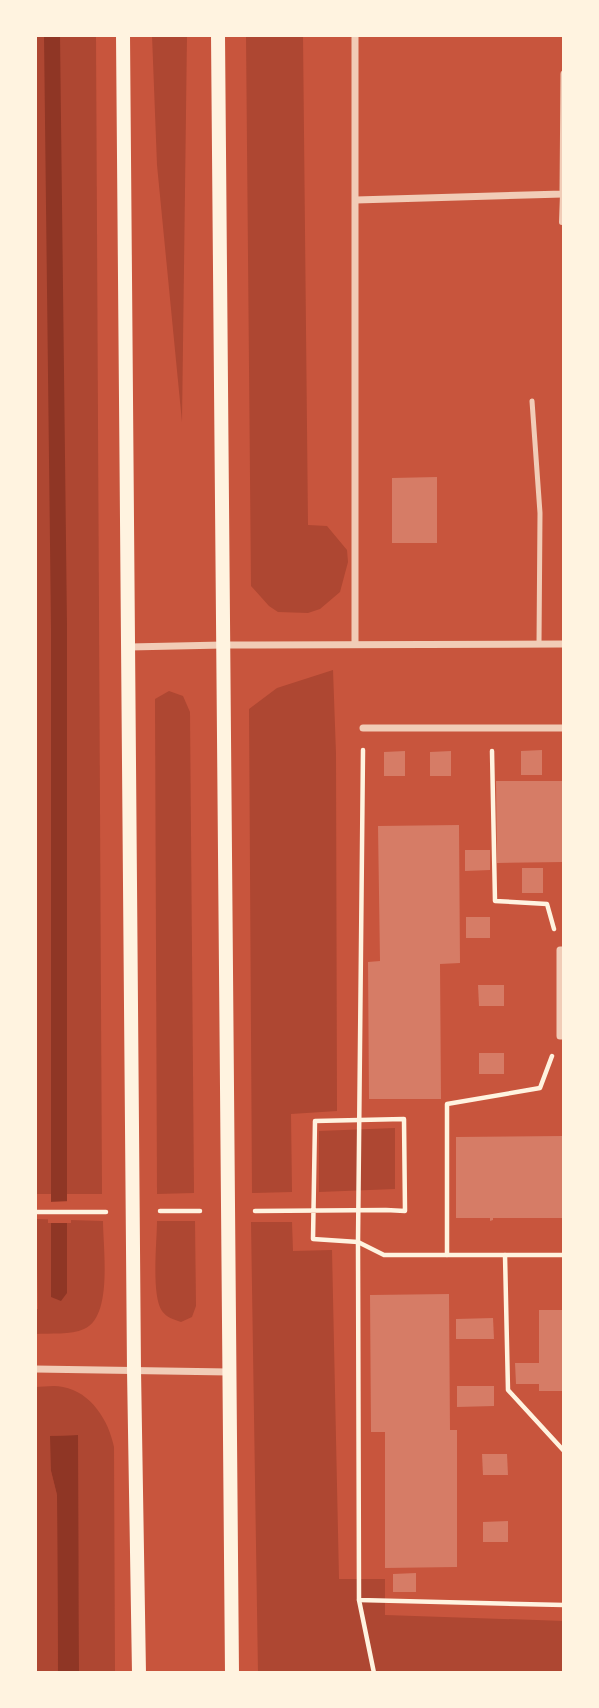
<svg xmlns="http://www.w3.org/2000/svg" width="599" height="1708" font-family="'IBM Plex Serif',serif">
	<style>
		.green { fill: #ae4732 }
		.water { fill: #8f3625 }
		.pier { fill: #c8553d }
		.building { fill: #d67c66 }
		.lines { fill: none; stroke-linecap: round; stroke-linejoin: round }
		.path { stroke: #fff3e0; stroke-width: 4.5 }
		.service { stroke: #f1ccb7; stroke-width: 5 }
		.pedestrian { stroke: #f1ccb7; stroke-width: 6 }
		.minor { stroke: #f1ccb7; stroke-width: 7 }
		.secondary { stroke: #fff3e0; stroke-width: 14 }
	</style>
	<rect width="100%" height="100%" fill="#c8553d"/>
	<g class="green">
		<path d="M35,35H96L102,1194H35Z"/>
		<path d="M152,35H187L182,422L157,165Z"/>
		<path d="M246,35H303L308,525L327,526L347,550L348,562L340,592L320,609L308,613L278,612L269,606L251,586Z"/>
		<path d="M333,670L336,754L337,1111L291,1114L292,1192L252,1193L249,709L277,688Z"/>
		<path d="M169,691L183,696L190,712L194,1193L157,1194L155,699Z"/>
		<path d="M395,1128V1189L319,1192V1131Z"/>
		<path d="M36,1219L103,1221C103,1248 113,1317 84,1329C71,1335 50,1333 35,1334V1310L38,1309Z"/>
		<path d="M157,1221H195L196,1306L192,1317L181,1322C173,1319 167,1318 162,1311C151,1295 157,1241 157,1221Z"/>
		<path d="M251,1222H292L293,1251L332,1250L339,1579H385V1615L564,1621V1673H258Z"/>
		<path d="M35,1387C44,1387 54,1385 63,1387C91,1392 109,1421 114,1447L115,1673H79L77,1435L51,1436V1471L57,1495L58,1673H35Z"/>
	</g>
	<g class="water">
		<path d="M44,35H60L67,626V1293L61,1301L51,1297V628Z"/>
		<path d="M78,1435L79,1673H58L57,1495L51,1471L50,1436Z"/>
	</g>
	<path class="pier" d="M71,1201V1223H48V1202Z"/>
	<g class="building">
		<path d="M437,477V543H392V478Z"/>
		<path d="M542,750V775H521V751Z"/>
		<path d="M405,751V776H384V752Z"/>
		<path d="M451,751V776H430V752Z"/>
		<path d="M496,781H564V862L497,863Z"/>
		<path d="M459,825L460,963L440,964L441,1099H369L368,962L380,961L378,826Z"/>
		<path d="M465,850H490V870L465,871Z"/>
		<rect x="522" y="868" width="21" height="25"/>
		<rect x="466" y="917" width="24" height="21"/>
		<path d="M478,985H504V1006H479Z"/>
		<rect x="479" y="1053" width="25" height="21"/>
		<path d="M564,1136V1218H493V1220L490,1221V1218H456V1137Z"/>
		<path d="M449,1294L450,1430H457V1567L385,1568V1432H371L370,1295Z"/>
		<path d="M539,1310H564V1391H539V1384H516L515,1363H539Z"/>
		<path d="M493,1318L494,1339H456V1319Z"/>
		<path d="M457,1386H494V1406L457,1407Z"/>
		<path d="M482,1454H507L508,1475H483Z"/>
		<path d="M508,1521V1542H483V1522Z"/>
		<path d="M416,1573V1592H393V1574Z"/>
	</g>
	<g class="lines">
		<g class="path">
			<path d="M363,750L358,1242L359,1600L564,1605"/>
			<path d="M492,751L495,901L547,904L554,929"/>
			<path d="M160,1211H200"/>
			<path d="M255,1211L386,1210L405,1211L404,1119L315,1121L313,1239L358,1242L384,1255H564"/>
			<path d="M35,1212H106"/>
			<path d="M447,1255V1104L540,1088L552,1056"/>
			<path d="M505,1255L508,1390L564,1451"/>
			<path d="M359,1600L374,1673"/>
		</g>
		<path class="service" d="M532,401L540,513L539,644"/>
		<path class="pedestrian" d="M563,194L562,222H564"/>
		<g class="minor">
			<path d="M356,200L563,194L564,74"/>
			<path d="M355,644V35"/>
			<path d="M129,647L223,645L564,644"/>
			<path d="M363,728H564"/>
			<path d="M564,950H560V1036H564"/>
			<path d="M35,1369L229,1372"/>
		</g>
		<g class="secondary">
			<path d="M123,35L134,1370L139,1673"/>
			<path d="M218,35L232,1673"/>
		</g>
	</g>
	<rect width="599" height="1708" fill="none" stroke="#fff3e0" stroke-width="74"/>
</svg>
